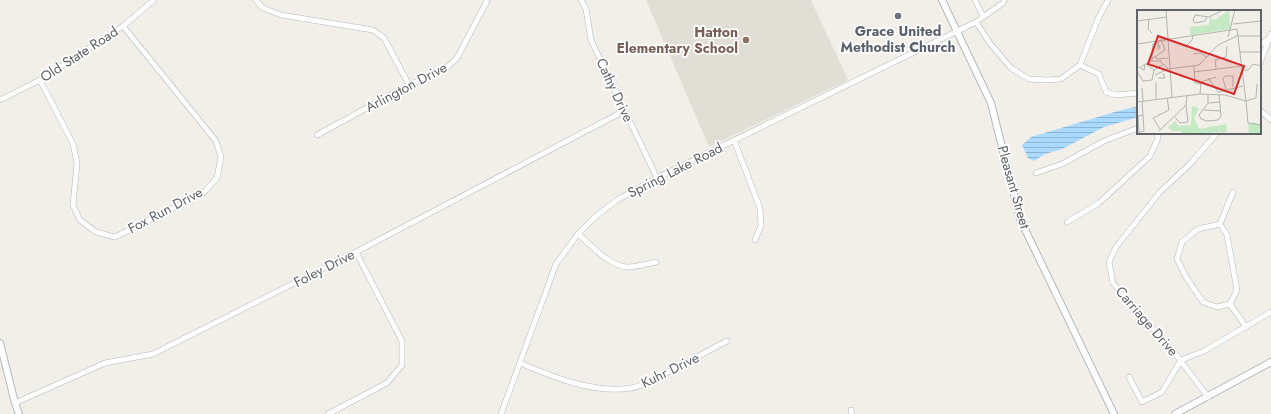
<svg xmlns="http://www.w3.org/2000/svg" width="1271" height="414" font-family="Jost,sans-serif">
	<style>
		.education { fill: #e1ded6 }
		.water { fill: url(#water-rules) }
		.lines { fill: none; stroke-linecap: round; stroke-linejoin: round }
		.minor-casing { stroke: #b5b8bc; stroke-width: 6 }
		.tertiary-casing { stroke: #b5b8bc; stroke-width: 8 }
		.minor { stroke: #fff; stroke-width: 5 }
		.tertiary { stroke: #fff; stroke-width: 6 }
		.worship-dot { fill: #6b7280; stroke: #fff; stroke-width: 1.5 }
		.education-dot { fill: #8d6e63; stroke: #fff; stroke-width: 1.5 }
		.labels { text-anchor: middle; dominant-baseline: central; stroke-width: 3.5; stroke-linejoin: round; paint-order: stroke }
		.worship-label { font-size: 14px; font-weight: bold; fill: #5b616d; stroke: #fff }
		.education-label { font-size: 14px; font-weight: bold; fill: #785e54; stroke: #fff; text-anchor: end }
		.street-label { font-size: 14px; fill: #5f6368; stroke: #fff }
		.inset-road { fill: none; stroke: #b3b3b1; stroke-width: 1 }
		.view { fill: #d62828; fill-opacity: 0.15; stroke: #d62828; stroke-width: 2 }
		.inset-edge { fill: none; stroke: #5f6368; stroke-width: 2 }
	</style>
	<defs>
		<pattern id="water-rules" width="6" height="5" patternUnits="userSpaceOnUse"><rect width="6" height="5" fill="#aadaff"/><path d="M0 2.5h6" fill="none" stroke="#8eb4d2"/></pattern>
	</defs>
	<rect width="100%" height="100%" fill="#f1efe8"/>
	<path class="education" d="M646,0H811L848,80L709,147Z"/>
	<path class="water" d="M1135,107H1138V117L1104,127L1062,149L1045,154L1034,161L1028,158L1022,145L1031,137L1118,111Z"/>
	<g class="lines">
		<g class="minor-casing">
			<g id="minor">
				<path d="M256,0L263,8L281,15L373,30L384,38L409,85"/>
				<path d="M581,0L586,9L591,40L657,178"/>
				<path d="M975,0L983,16"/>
				<path d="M976,22L989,42L1011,68L1029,79L1046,80L1061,79L1080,65L1098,19L1108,0"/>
				<path d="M1260,45L1268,39"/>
				<path d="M1260,63L1271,34"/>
				<path d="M1080,65L1099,74L1106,92L1116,95L1138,93"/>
				<path d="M40,80L73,144L77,163L73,205L80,220L96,232L115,237L203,193L217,178L221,157L216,141L123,26"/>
				<path d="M0,100L40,80L123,26L154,0"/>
				<path d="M1260,110L1271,120"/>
				<path d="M317,135L409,85L445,69L457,58L486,3L487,0"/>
				<path d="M734,140L760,208L761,226L755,240"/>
				<path d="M1036,173L1062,164L1104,141L1138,128"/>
				<path d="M1067,222L1099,203L1150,156L1158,138L1157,133"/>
				<path d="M1220,224L1227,235L1237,290L1230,304L1217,307L1203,302L1186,277L1177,259L1182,242L1198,229Z"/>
				<path d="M1220,224L1233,192"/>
				<path d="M578,234C591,245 610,267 628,267C637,267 646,264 656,262"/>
				<path d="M1230,304L1246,327"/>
				<path d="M520,363C553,377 594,394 631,388C645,386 658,377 670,371C689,361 708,351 727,341"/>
				<path d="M1129,377L1142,402L1162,392L1181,360L1204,351L1271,312"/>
				<path d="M1208,397L1174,352L1139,314L1113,283L1109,262L1116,247L1160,192L1190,164L1217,133"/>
				<path d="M15,403L105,363L153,354L356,252L624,111"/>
				<path d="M851,410L852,414"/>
				<path d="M328,414L387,383L402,365V341L356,252"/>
				<path d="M501,414L556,264L578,234L595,217L617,200L657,178L976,22L1003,3L1004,0"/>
			</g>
		</g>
		<g class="tertiary-casing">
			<g id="tertiary">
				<path d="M942,0L991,103L1020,219L1114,414"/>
				<path d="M0,343L15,403L19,414"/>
				<path d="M1175,414L1271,362"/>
			</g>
		</g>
		<use href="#minor" class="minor"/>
		<use href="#tertiary" class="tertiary"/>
	</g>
	<circle class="worship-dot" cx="898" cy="16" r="4"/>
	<circle class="education-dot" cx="746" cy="40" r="4"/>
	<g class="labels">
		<g class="worship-label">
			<text x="898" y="31">Grace United<tspan x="898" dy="16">Methodist Church</tspan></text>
		</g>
		<g class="education-label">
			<text x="738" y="32">Hatton<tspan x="738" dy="16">Elementary School</tspan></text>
		</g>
		<g class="street-label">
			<text transform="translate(79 54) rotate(-33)">Old State Road</text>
			<text transform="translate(406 87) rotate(-28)">Arlington Drive</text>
			<text transform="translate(615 90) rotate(65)">Cathy Drive</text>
			<text transform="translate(675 170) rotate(-27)">Spring Lake Road</text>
			<text transform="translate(1014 187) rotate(74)">Pleasant Street</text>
			<text transform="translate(165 210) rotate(-28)">Fox Run Drive</text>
			<text transform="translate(324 268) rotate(-27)">Foley Drive</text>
			<text transform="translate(1147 321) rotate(49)">Carriage Drive</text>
			<text transform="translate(670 370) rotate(-26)">Kuhr Drive</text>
		</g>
	</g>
	<g transform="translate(1137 10)">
		<rect width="124" height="124" fill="#f1efe8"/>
		<path d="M55,96L62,98L57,108L62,119L89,114L90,122L45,124L44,121H35L31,117L38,111L42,116L54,115Z" fill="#c5e8c5"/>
		<path d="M92,0L93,19L53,25V17L72,15L73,7L77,10L82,8L81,4L83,7ZM117,112L124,115V124H112L111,114Z" fill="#c5e8c5"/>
		<path class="inset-road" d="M29,0L35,87M70,7L68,11L58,13L56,10L58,5L72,7L86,0M12,9L11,19L15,23M0,11L30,7M96,14L124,11M102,26H124M91,27L98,0M20,32L23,37L21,40V34M0,34L100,19L109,91L119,88L120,74M49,36L55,30L56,25M102,42H124M56,44L63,43L70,47M18,46L20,49L31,48M15,48L16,34L27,30L29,32M13,51H24L25,54M0,56L7,60L8,55M57,56L58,73L64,74M4,57L28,40L24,29M79,58L78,50L89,47L90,36M17,60L27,54L31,59M105,60H111L116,54L124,56M0,61L6,71L15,70L17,60L9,54M57,62L105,56M18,65L31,59L62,55L81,35L102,25M21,68H28L26,63M71,68L82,83M5,78L6,91M89,79L86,69L88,66H96V77M82,82L106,76M63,84L64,72L79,67M71,84V93L62,105L64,109L70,111L81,110L84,106L82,85M19,89V72M0,92L63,84L88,85L109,91L111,113L124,115M71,93L83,92M67,100L84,101M38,107L43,113L51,112L49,95M23,119L16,108L32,100L30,88M22,121L49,95L50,86M2,122L7,121L5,91M2,124L1,106L6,105"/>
		<path class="view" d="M21,26L107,56L97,84L11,54Z"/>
		<rect width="124" height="124" class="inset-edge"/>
	</g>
</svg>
